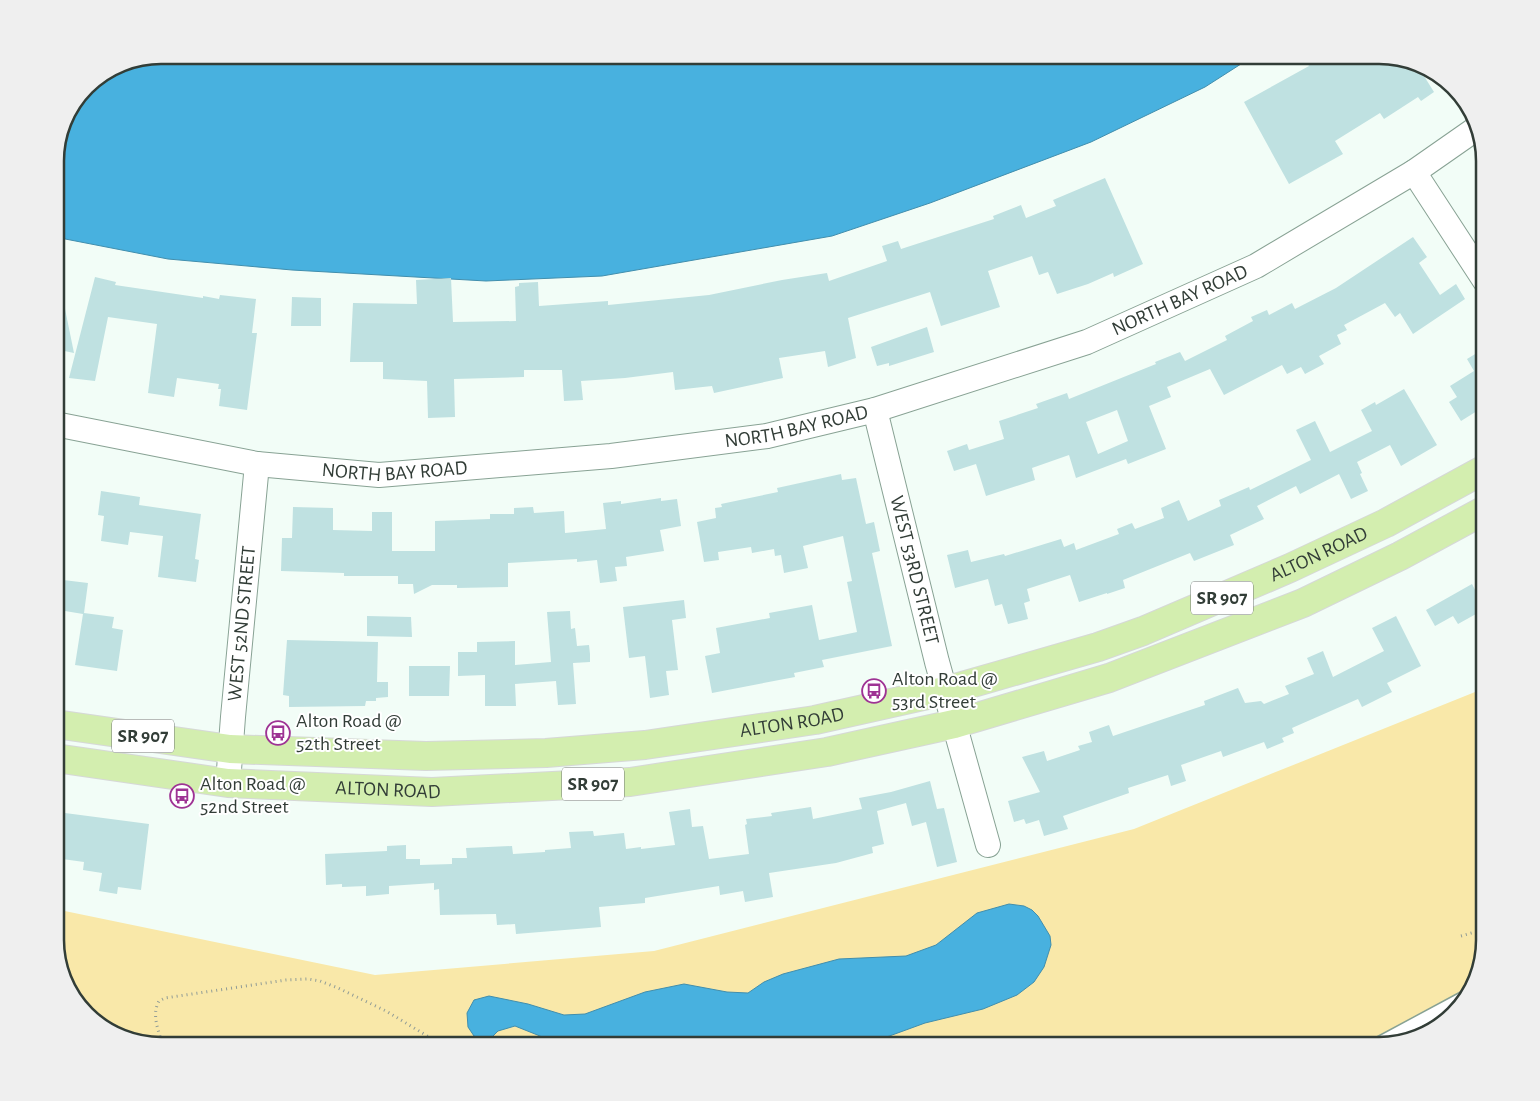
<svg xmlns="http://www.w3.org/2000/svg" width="1540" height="1101" font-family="'Alegreya Sans',sans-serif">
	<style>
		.green { fill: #f9e8a9 }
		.water { fill: #48b1df; stroke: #418ead }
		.building { fill: #bfe1e1; fill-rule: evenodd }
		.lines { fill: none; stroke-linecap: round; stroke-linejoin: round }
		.lane-casing { stroke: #88a294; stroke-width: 14 }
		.street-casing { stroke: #88a294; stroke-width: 26 }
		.primary-casing { stroke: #d6d8d7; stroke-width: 30 }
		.path { stroke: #919c96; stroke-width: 3; stroke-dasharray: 1 4; stroke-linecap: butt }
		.lane { stroke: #fff; stroke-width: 11 }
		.street { stroke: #fff; stroke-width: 24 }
		.primary { stroke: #d3eeaf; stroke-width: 28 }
		.labels { text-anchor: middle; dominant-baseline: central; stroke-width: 4; stroke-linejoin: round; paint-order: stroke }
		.shield { fill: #fff; stroke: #707773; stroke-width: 1 }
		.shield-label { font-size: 19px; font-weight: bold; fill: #323d37 }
		.street-label { font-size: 20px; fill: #323d37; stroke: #fff }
		.poi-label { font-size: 20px; fill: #323d37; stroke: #fff; text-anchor: start }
		.rim { fill: none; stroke: #323d37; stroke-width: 2.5 }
	</style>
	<rect width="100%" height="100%" fill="#f2fdf7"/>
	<path class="green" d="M1485,688V940L1463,1004L1426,1035L1379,1046H161L97,1024L66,987L55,947V909L375,975L654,951L1134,829Z"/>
	<g class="water">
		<path d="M161,55H1255L1205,87L1091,142L930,203L832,236L602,276L486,281L292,270L168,259L55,237V154L66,114L91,82L121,63Z"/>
		<path d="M1009,904L1024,906L1032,910L1038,916L1050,936L1051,945L1044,967L1034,982L1017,995L983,1009L925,1023L862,1046H556L540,1036L515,1026L498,1031L490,1039L481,1040L474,1036L468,1027L467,1013L474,1000L489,996L528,1004L564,1015L585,1014L645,992L684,984L727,992L748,993L764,982L783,974L839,959L906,956L936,945L977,913Z"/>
	</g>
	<g class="building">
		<path d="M1302,55H1379L1419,68L1434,92L1421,101L1418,97L1384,119L1380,113L1343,136L1335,141L1343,154L1289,184L1244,102L1309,66Z"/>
		<path d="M1105,178L1143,264L1114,277L1113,273L1088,284L1057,294L1048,272L1039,275L1032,256L988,271L1000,307L941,326L930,292L848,318L856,358L828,367L825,351L779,358L783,378L714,393L712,386L675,390L673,372L625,378L581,381L583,400L564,401L562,370H524V377L454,379L455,417L428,418L427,381L383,379V362H350L353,303L417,304L416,280L451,278L453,322L516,321L515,287L519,286V283L538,282L539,306L608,301V305L709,295L782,280L827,273L829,281L887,261L882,246L898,241L901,249L994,219L993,216L1021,205L1026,218L1056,206L1053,200Z"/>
		<path d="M1413,237L1427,257L1419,263L1440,295L1456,284L1465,299L1413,334L1400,313L1395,317L1385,303L1344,325L1347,330L1337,335L1341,344L1319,356L1324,364L1305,374L1301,367L1287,374L1282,365L1224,395L1210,369L1167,387L1171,397L1149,406L1166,449L1128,464L1126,459L1076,478L1069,455L1032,468L1035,480L986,496L976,464L954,471L947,451L967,444L969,450L1004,439L999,421L1038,408L1036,404L1067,393L1069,399L1156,364L1155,362L1180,352L1185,361L1227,340L1225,336L1253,321L1251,317L1267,310L1269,315L1292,303L1295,309L1336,288ZM1117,410L1128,441L1098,454L1086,422Z"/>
		<path d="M95,277L116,282L115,285L203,298V296L219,299L220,295L256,299L252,333H257L247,410L219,406L221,389H218L219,384L177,378L174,397L148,393L157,324L108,317L95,381L69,378Z"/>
		<path d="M292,297L321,298V326H291Z"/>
		<path d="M55,299H63L74,353L55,349Z"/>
		<path d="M927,327L934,352L889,366V363L877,366L871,347Z"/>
		<path d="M1485,348V406L1461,421L1449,402L1457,397L1450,386L1474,371L1467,359Z"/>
		<path d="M1404,389L1437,445L1401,466L1390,445L1357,462L1362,473L1360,474L1368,491L1351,499L1339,474L1300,494L1296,486L1257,506L1264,519L1230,535L1234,545L1194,561L1190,553L1123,580L1125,588L1107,594V593L1079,602L1070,575L1027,589L1030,601L1024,603L1028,619L1008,624L1002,604L995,606L988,579L955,588L947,555L968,550L971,562L1004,554L1005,556L1061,539L1064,547L1074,543L1076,550L1119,534L1117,529L1132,523L1135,529L1164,518L1161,508L1179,500L1188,521L1221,506L1219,500L1249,487L1250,490L1311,460L1296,430L1315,421L1330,452L1372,431L1361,410L1375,402L1376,405Z"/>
		<path d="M841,474L842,480L856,478L866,524L874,522L880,551L872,553L892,646L822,660L824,667L794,673L795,677L712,693L705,656L720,653L716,628L770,618L769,613L812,605L819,640L857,632L847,582L852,581L843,536L803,546L808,568L784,573L781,555L775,556L774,549L752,553L751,547L718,552L719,560L704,562L697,522L716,518L715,508L722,507L721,504L778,492L777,488Z"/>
		<path d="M101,491L140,497L139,505L201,514L195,559L199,560L196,582L158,577L163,536L130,532L128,545L101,541L104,516L98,515Z"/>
		<path d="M661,498V501L677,499L681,526L660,530L664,551L626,557L627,566L615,567L617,581L600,583L597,560L577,562V559L508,563V587L457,588V585H432L414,594L413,584H398V576H344V573L281,571L282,538H292L293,507L333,508V530L372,531V512H392V551H435V521L490,519V514H514V508L533,507L534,513L564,511L565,533L606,529L603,503L621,501V504Z"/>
		<path d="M55,579L88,583L84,613L114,617L112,628L123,630L117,671L75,665L83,614L65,611V606L55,604Z"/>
		<path d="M1472,584L1485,609L1458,624L1453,616L1435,626L1426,610Z"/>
		<path d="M684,600L686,618L672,620L678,670L666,671L669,695L650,698L645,656L629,658L623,607Z"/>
		<path d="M570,611L571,629L575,628L577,646L589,645L590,654V662L573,663L576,704L558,705L556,681L515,684L516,706H485V675L458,676V652H477V642L515,641V665L551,662L547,612Z"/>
		<path d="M367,616L411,617L412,637L367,636Z"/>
		<path d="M1396,616L1421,666L1387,683L1392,692L1362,707L1358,699L1292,728L1294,733L1282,738L1284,742L1267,749L1264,742L1223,757L1221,751L1181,765L1186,781L1171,786L1168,775L1128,788L1129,793L1063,816L1068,829L1044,836L1039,820L1026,824L1024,819L1014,822L1008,801L1040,792L1022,757L1044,751L1047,761L1080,750L1078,746L1092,742L1089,732L1109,725L1113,736L1205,705L1204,701L1238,688L1245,703L1261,701L1264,704L1289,694L1285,686L1314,674L1307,658L1323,651L1333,677L1384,651L1372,628Z"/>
		<path d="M287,640L378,642L377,682H388V697L376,698V701H366L365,706L289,707V696L283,695Z"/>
		<path d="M409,666H450L449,696H409Z"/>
		<path d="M930,781L937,809L944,808L957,862L937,867L926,822L912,826L906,803L877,811L884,844L872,847L873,853L836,863L769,873L773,897L745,902L743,891L720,895L719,886L645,898V903L599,907L601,927L516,934L515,924L497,925L496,914L440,915L439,889L434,890V883L389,886V894L366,896V886L342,887V884L326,885L325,854L387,851V846L406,845V859H420V865L452,864V858H467L466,848L512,846L513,854L545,852V850L571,848L569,832L593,831L594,836L624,833L626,849L641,847V849L675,845L669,812L690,809L692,827L703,826L709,859L749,854L745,825L747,824L746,819L772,816L771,813L811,807L813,819L862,809L859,798L891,792Z"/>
		<path d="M65,813L149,824L141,890L118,887L117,894L99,891L102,873L83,870L84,862L55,858V816L65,817Z"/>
	</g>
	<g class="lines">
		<g class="lane-casing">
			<path id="lane" d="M1373,1046L1466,996"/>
		</g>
		<g class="street-casing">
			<g id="street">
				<path d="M1414,172L1485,281"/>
				<path id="s1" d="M875,410L937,662L988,845"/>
				<path id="s2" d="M55,424L257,464L379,475L611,456L767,436L875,410L1087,342L1256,266L1414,172L1477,128"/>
				<path id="s3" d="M228,783L233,717L257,464"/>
			</g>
		</g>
		<g class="primary-casing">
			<g id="primary">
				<path id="s4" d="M55,724L230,749L426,756L546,753L645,745L815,720L945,691L1098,647L1143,631L1290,568L1386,523L1485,469"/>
				<path id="s5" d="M55,758L228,783L432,792L630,782L827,752L954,724L1109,678L1303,603L1400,556L1485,510"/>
			</g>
		</g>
		<g class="path">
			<path d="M1461,936L1485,929"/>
			<path d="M163,1046C159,1032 151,1015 159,1001L165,998L286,980L308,979L320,981L338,988L386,1011L429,1037L440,1046"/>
		</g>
		<use href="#lane" class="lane"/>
		<use href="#street" class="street"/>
		<use href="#primary" class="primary"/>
	</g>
	<defs>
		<g id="bus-ring" transform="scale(1.25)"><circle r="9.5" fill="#fff" stroke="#9e3394" stroke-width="1.5"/><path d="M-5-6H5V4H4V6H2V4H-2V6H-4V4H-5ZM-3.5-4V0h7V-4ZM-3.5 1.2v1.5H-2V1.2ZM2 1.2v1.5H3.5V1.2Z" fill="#9e3394"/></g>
	</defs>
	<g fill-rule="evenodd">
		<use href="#bus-ring" x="874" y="691"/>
		<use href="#bus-ring" x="278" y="733"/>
		<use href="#bus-ring" x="182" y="796"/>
	</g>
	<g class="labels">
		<g class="shield">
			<rect x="1191" y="581.5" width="62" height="33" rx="4"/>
			<rect x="112" y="719.5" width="62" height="33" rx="4"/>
			<rect x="562" y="767.5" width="62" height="33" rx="4"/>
		</g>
		<g class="shield-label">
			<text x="1222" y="598">SR 907</text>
			<text x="143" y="736">SR 907</text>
			<text x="593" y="784">SR 907</text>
		</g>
		<g class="street-label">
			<text stroke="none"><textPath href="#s2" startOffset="1154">NORTH BAY ROAD</textPath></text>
			<text stroke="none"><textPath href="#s2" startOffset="749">NORTH BAY ROAD</textPath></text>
			<text stroke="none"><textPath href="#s2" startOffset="344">NORTH BAY ROAD</textPath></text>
			<text stroke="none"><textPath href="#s4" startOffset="1296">ALTON ROAD</textPath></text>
			<text stroke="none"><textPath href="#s1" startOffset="165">WEST 53RD STREET</textPath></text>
			<text stroke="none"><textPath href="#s3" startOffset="160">WEST 52ND STREET</textPath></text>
			<text stroke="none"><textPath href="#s4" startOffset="741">ALTON ROAD</textPath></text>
			<text stroke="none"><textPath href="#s5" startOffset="335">ALTON ROAD</textPath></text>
		</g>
		<g class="poi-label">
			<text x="892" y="679">Alton Road @<tspan x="892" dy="23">53rd Street</tspan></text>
			<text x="296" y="721">Alton Road @<tspan x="296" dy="23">52th Street</tspan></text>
			<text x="200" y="784">Alton Road @<tspan x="200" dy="23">52nd Street</tspan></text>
		</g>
	</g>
	<path d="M0 0H1540V1101H0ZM161 64H1379A97 97 0 0 1 1476 161V940A97 97 0 0 1 1379 1037H161A97 97 0 0 1 64 940V161A97 97 0 0 1 161 64Z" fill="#efefef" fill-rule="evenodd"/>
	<path class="rim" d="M161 64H1379A97 97 0 0 1 1476 161V940A97 97 0 0 1 1379 1037H161A97 97 0 0 1 64 940V161A97 97 0 0 1 161 64Z"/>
</svg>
